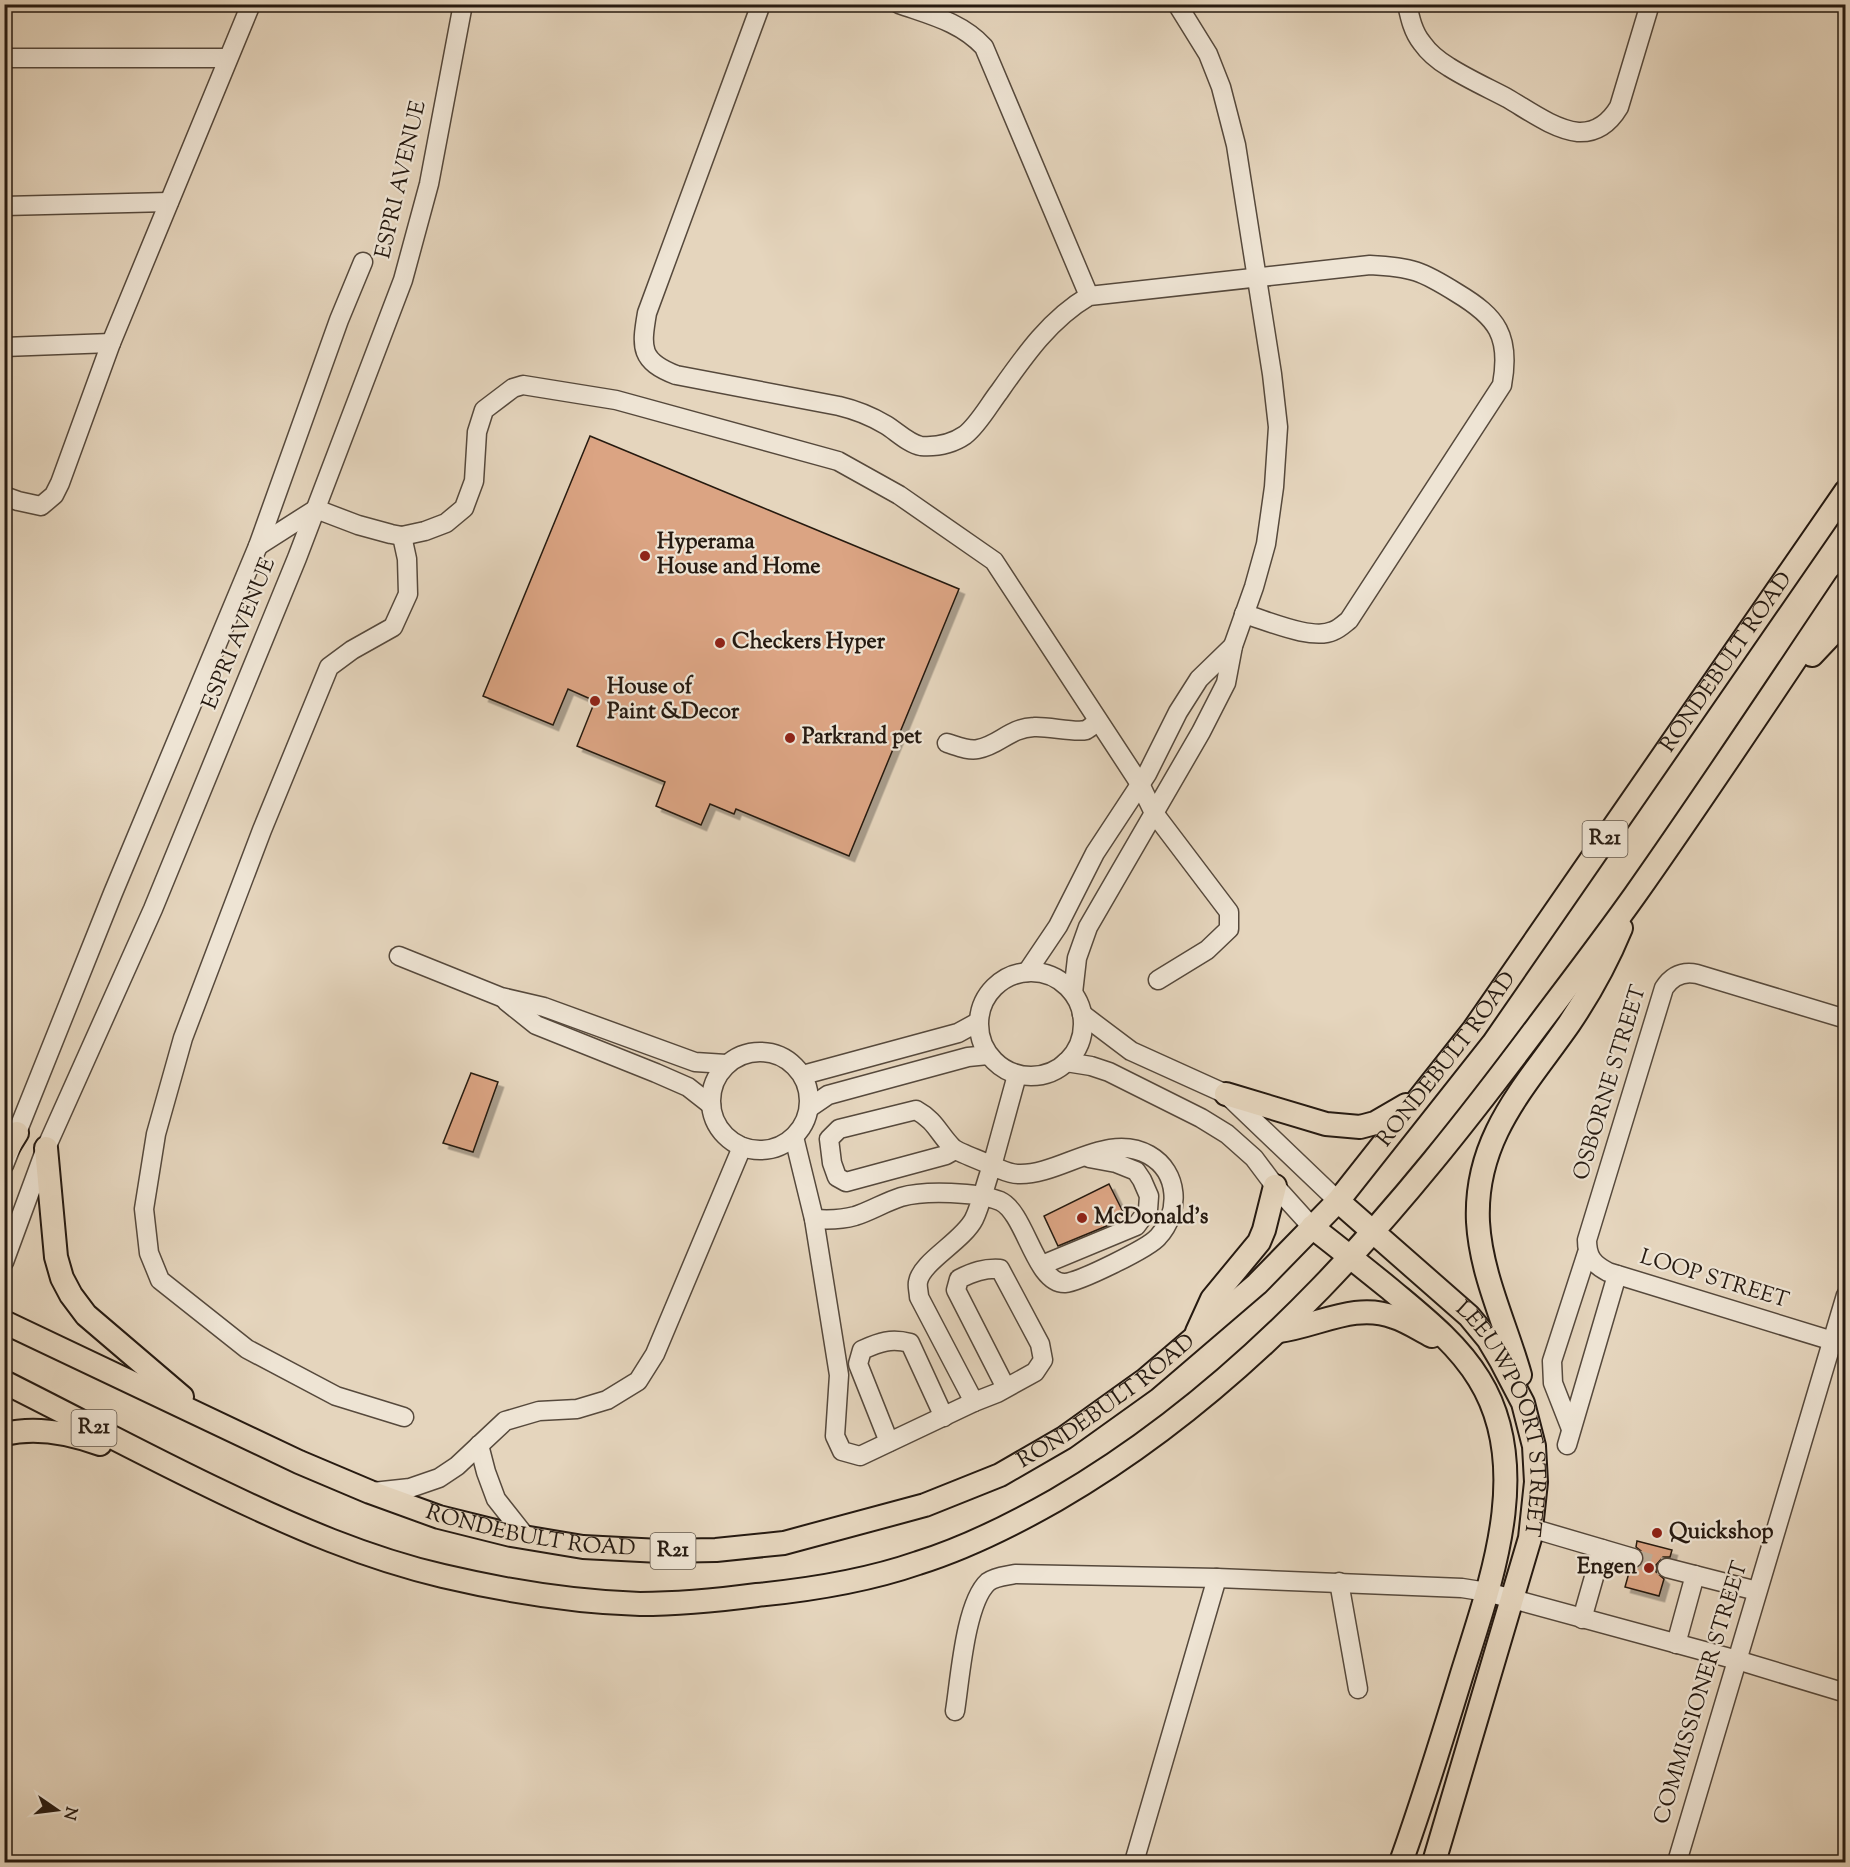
<svg xmlns="http://www.w3.org/2000/svg" width="1850" height="1867" font-family="'Sorts Mill Goudy',serif">
	<style>
		.building { fill: #dba483; stroke: #261a11; stroke-width: 1.5; filter: url(#shadow) }
		.lines { fill: none; stroke-linecap: round; stroke-linejoin: round }
		.minor-tunnel { stroke: #bfb09b; stroke-width: 18; stroke-dasharray: 18 9; stroke-linecap: butt }
		.minor-casing { stroke: #56493c; stroke-width: 21 }
		.major-casing { stroke: #261a11; stroke-width: 26 }
		.minor { stroke: #eee4d4; stroke-width: 18 }
		.major { stroke: #e5d5bd; stroke-width: 22 }
		.poi-dot { fill: #8f2418; stroke: #eee4d4; stroke-width: 2 }
		.labels { text-anchor: middle; dominant-baseline: central; stroke-width: 4.5; stroke-linejoin: round; paint-order: stroke }
		.shield { fill: #eee4d4; stroke: #62574c; stroke-width: 1.5 }
		.shield-label { font-size: 21px; font-weight: bold; fill: #261a11 }
		.street-label { font-size: 22px; fill: #261a11; stroke: #eee4d4 }
		.poi-label { font-size: 22px; font-weight: bold; fill: #261a11; stroke: #eee4d4; text-anchor: start }
	</style>
	<defs>
		<filter id="shadow"><feDropShadow dx="5.5" dy="5.5" stdDeviation="0" flood-color="#0004"/></filter>
	</defs>
	<rect width="100%" height="100%" fill="#e5d5bd"/>
	<filter id="stains"><feTurbulence type="fractalNoise" baseFrequency=".00333" numOctaves="4"/><feColorMatrix values="0 0 0 0 .2 0 0 0 0 .09 0 0 0 0 .02 0 0 0 .5 -.17"/></filter>
	<radialGradient id="worn" r=".72"><stop offset=".6" stop-color="#630" stop-opacity="0"/><stop offset="1" stop-color="#630" stop-opacity=".3"/></radialGradient>
	<g class="building">
		<path d="M590,436L959,589L849,856L736,809L734,814L710,804L701,825L656,806L665,782L577,746L595,701L568,689L553,725L483,696Z"/>
		<path d="M471,1073L498,1082L473,1152L443,1143Z"/>
		<path d="M1109,1184L1126,1218L1058,1246L1044,1216Z"/>
		<path d="M1637,1541L1672,1550L1670,1557H1663L1656,1565V1572L1664,1579L1659,1596L1625,1587L1630,1569L1640,1566L1644,1561L1641,1551L1636,1547Z"/>
	</g>
	<g class="lines">
		<path class="minor-tunnel" d="M1633,1558L1667,1568"/>
		<g class="minor-casing">
			<g id="minor">
				<path d="M761,4L647,313C641,348 640,361 676,375L839,406C856,410 871,416 886,425C896,431 909,444 921,446C936,447 952,444 965,435C978,425 989,405 999,392C1025,355 1050,319 1089,296L1370,265C1412,267 1422,271 1457,293C1497,317 1511,336 1502,385L1349,620C1344,624 1339,629 1333,631C1312,641 1266,620 1244,614"/>
				<path d="M899,4C930,15 961,22 984,47L1089,296"/>
				<path d="M1407,4C1410,18 1413,32 1422,43C1429,53 1439,61 1449,67C1468,79 1488,88 1507,98C1528,110 1553,129 1578,132C1597,133 1610,122 1619,107L1650,4"/>
				<path d="M4,58H227"/>
				<path d="M4,206L169,202"/>
				<path d="M4,347L111,343"/>
				<path d="M4,496L18,501L41,506L54,495L60,483L111,343L251,4"/>
				<path d="M316,509L358,525L391,534L402,536L425,531L446,523L464,508L474,481L477,432L484,410L513,388L523,385L616,400L838,461L899,495L994,561L1140,784L1154,813L1229,912V929L1207,950L1158,980"/>
				<path d="M402,536L407,559L408,594L393,627L352,650L329,667L262,830L183,1038L156,1134L144,1209L149,1253L160,1280L247,1349L336,1396L404,1417"/>
				<path d="M258,546L316,509"/>
				<path d="M947,743C957,746 968,751 978,749C1000,745 1009,728 1034,727C1048,726 1075,733 1086,730C1090,728 1094,724 1097,722"/>
				<path d="M399,956L501,997L544,1007L695,1062L726,1064"/>
				<circle cx="1031" cy="1024" r="52"/>
				<path d="M1027,972L1058,926L1095,853L1147,774L1178,712L1199,679L1233,646"/>
				<path d="M1073,993L1077,958L1088,927L1201,732L1226,683L1233,646L1254,587L1266,544L1274,487L1278,427L1272,374L1236,145L1221,87L1208,54L1177,4"/>
				<path d="M506,1001L536,1025L656,1073L688,1087L711,1105"/>
				<path d="M1082,1014L1131,1051L1226,1094L1338,1201"/>
				<path d="M1846,1019L1697,974C1683,971 1672,976 1664,988L1587,1240C1587,1257 1593,1264 1608,1272L1846,1345"/>
				<circle cx="760" cy="1101" r="49"/>
				<path d="M1066,1062L1091,1066L1109,1072L1201,1118L1227,1134L1254,1158L1275,1186L1312,1227"/>
				<path d="M803,1075L958,1033L978,1022"/>
				<path d="M809,1108L828,1095L968,1057L988,1055"/>
				<path d="M794,1137L814,1219L839,1375L835,1436L842,1451L860,1456L974,1402"/>
				<path d="M955,1150L946,1155L846,1182L837,1177L832,1163L829,1139L839,1129L916,1110C936,1121 938,1133 953,1148C959,1153 983,1161 992,1166L1017,1075"/>
				<path d="M4,1165L113,893L258,546L339,320L363,262"/>
				<path d="M814,1219C828,1220 841,1220 855,1216C871,1211 885,1202 901,1197C925,1190 977,1192 1000,1201C1026,1213 1035,1284 1065,1283C1079,1282 1149,1248 1158,1237C1181,1212 1179,1172 1149,1155C1107,1131 1060,1176 1018,1174C1009,1174 1000,1169 992,1166C986,1181 981,1205 974,1219C963,1241 921,1262 918,1282C917,1287 919,1292 919,1297L974,1402L997,1393L1035,1372L1043,1360L1040,1344L1000,1269C984,1268 973,1272 959,1279L956,1290L1006,1388"/>
				<path d="M4,1262L46,1148L153,909L297,558L403,280L429,184L463,4"/>
				<path d="M1042,1265L1136,1226L1148,1210L1149,1196L1142,1180L1136,1171L1116,1163L1089,1158"/>
				<path d="M1571,1429L1553,1383L1552,1361L1587,1253"/>
				<path d="M889,1442L858,1364L862,1350C880,1342 891,1338 910,1343L944,1417"/>
				<path d="M479,1445L486,1472L496,1499L526,1537"/>
				<path d="M1567,1445L1617,1275"/>
				<path d="M373,1492L410,1488L439,1478L457,1466L505,1421L539,1411L577,1409L607,1400L638,1381L655,1354L742,1147"/>
				<path d="M1531,1528L1633,1558"/>
				<path d="M1667,1568L1757,1591"/>
				<path d="M1339,1582L1358,1689"/>
				<path d="M1582,1619L1602,1549"/>
				<path d="M1676,1644L1695,1575"/>
				<path d="M955,1711C960,1680 965,1603 988,1582C996,1576 1006,1576 1015,1574L1217,1578L1462,1588L1487,1592L1737,1660L1846,1693"/>
				<path d="M1134,1862L1217,1578"/>
				<path d="M1677,1862L1846,1295"/>
			</g>
		</g>
		<g class="major-casing">
			<g id="major">
				<path d="M1812,655L1846,619"/>
				<path d="M1226,1094L1326,1124L1360,1127L1375,1123L1406,1105"/>
				<path d="M46,1148L56,1257L62,1278L71,1295L86,1315L182,1397"/>
				<path d="M4,1154L17,1133"/>
				<path id="s1" d="M1338,1201L1469,1316L1488,1339L1501,1361L1523,1403L1534,1446L1536,1482L1530,1538L1434,1862"/>
				<path d="M1312,1227C1338,1247 1364,1268 1390,1289C1422,1316 1457,1343 1479,1379C1535,1469 1489,1586 1461,1677C1442,1739 1423,1801 1401,1862"/>
				<path id="s2" d="M4,1322L299,1462L370,1492L439,1517L511,1535L583,1547L660,1551L716,1550L784,1543L925,1505L1000,1475L1064,1438L1145,1380L1257,1284L1338,1201L1474,1029L1846,491"/>
				<path d="M1279,1331C1318,1326 1355,1302 1394,1317C1407,1321 1420,1330 1432,1336"/>
				<path d="M1197,1332L1212,1299L1259,1242L1264,1230L1275,1186"/>
				<path d="M1520,1375C1506,1325 1481,1275 1478,1222C1474,1138 1525,1087 1569,1024C1590,993 1607,962 1621,928"/>
				<path d="M4,1382C78,1419 150,1458 224,1493C295,1527 366,1558 443,1576C507,1591 574,1602 640,1604C679,1604 719,1600 757,1595C808,1590 869,1580 918,1563C966,1548 1012,1525 1056,1500C1255,1385 1402,1208 1537,1027C1570,983 1603,940 1635,895C1707,793 1776,688 1846,584"/>
				<path d="M4,1434C37,1426 70,1433 100,1444"/>
			</g>
		</g>
		<use href="#minor" class="minor"/>
		<use href="#major" class="major"/>
	</g>
	<g class="poi-dot">
		<circle cx="645" cy="556" r="6"/>
		<circle cx="720" cy="643" r="6"/>
		<circle cx="595" cy="701" r="6"/>
		<circle cx="790" cy="738" r="6"/>
		<circle cx="1082" cy="1218" r="6"/>
		<circle cx="1657" cy="1533" r="6"/>
		<circle cx="1649" cy="1568" r="6"/>
	</g>
	<g class="labels">
		<g class="shield">
			<rect x="1582.5" y="821" width="45" height="36" rx="4.5"/>
			<rect x="71.5" y="1410" width="45" height="36" rx="4.5"/>
			<rect x="650.5" y="1533" width="45" height="36" rx="4.5"/>
		</g>
		<g class="shield-label">
			<text x="1605" y="839">R21</text>
			<text x="94" y="1428">R21</text>
			<text x="673" y="1551">R21</text>
		</g>
		<g class="street-label">
			<text transform="translate(402 180) rotate(-77)">ESPRI AVENUE</text>
			<text transform="translate(240 634) rotate(-68)">ESPRI AVENUE</text>
			<text stroke="none"><textPath href="#s2" startOffset="2154">RONDEBULT ROAD</textPath></text>
			<text stroke="none"><textPath href="#s2" startOffset="1668">RONDEBULT ROAD</textPath></text>
			<text transform="translate(1611 1083) rotate(-73)">OSBORNE STREET</text>
			<text transform="translate(1714 1280) rotate(17)">LOOP STREET</text>
			<text stroke="none"><textPath href="#s2" startOffset="1182">RONDEBULT ROAD</textPath></text>
			<text stroke="none"><textPath href="#s1" startOffset="286">LEEUWPOORT STREET</textPath></text>
			<text stroke="none"><textPath href="#s2" startOffset="570">RONDEBULT ROAD</textPath></text>
			<text transform="translate(1702 1693) rotate(-73)">COMMISSIONER STREET</text>
		</g>
		<g class="poi-label">
			<text x="657" y="543">Hyperama<tspan x="657" dy="25">House and Home</tspan></text>
			<text x="732" y="643">Checkers Hyper</text>
			<text x="607" y="688">House of<tspan x="607" dy="25">Paint &amp;Decor</tspan></text>
			<text x="802" y="738">Parkrand pet</text>
			<text x="1094" y="1218">McDonald's</text>
			<text x="1669" y="1533">Quickshop</text>
			<text x="1637" y="1568" text-anchor="end">Engen</text>
		</g>
	</g>
	<rect width="1850" height="1867" fill="none" stroke="#e5d5bd" stroke-width="24"/>
	<rect x="6" y="6" width="1838" height="1855" fill="none" stroke="#261a11" stroke-width="3"/>
	<rect x="12" y="12" width="1826" height="1843" fill="none" stroke="#261a11" stroke-width="1.5"/>
	<g transform="translate(57 1810) rotate(104)" stroke="#eee4d4" stroke-width="4.5" paint-order="stroke">
	<path d="M0-4.5L10 22L0 15L-10 22Z" fill="#261a11"/>
	<text y="-9" font-size="16" font-weight="bold" text-anchor="middle" fill="#261a11">N</text>
	</g>
	<rect width="100%" height="100%" filter="url(#stains)"/>
	<rect width="100%" height="100%" fill="url(#worn)"/>
</svg>
